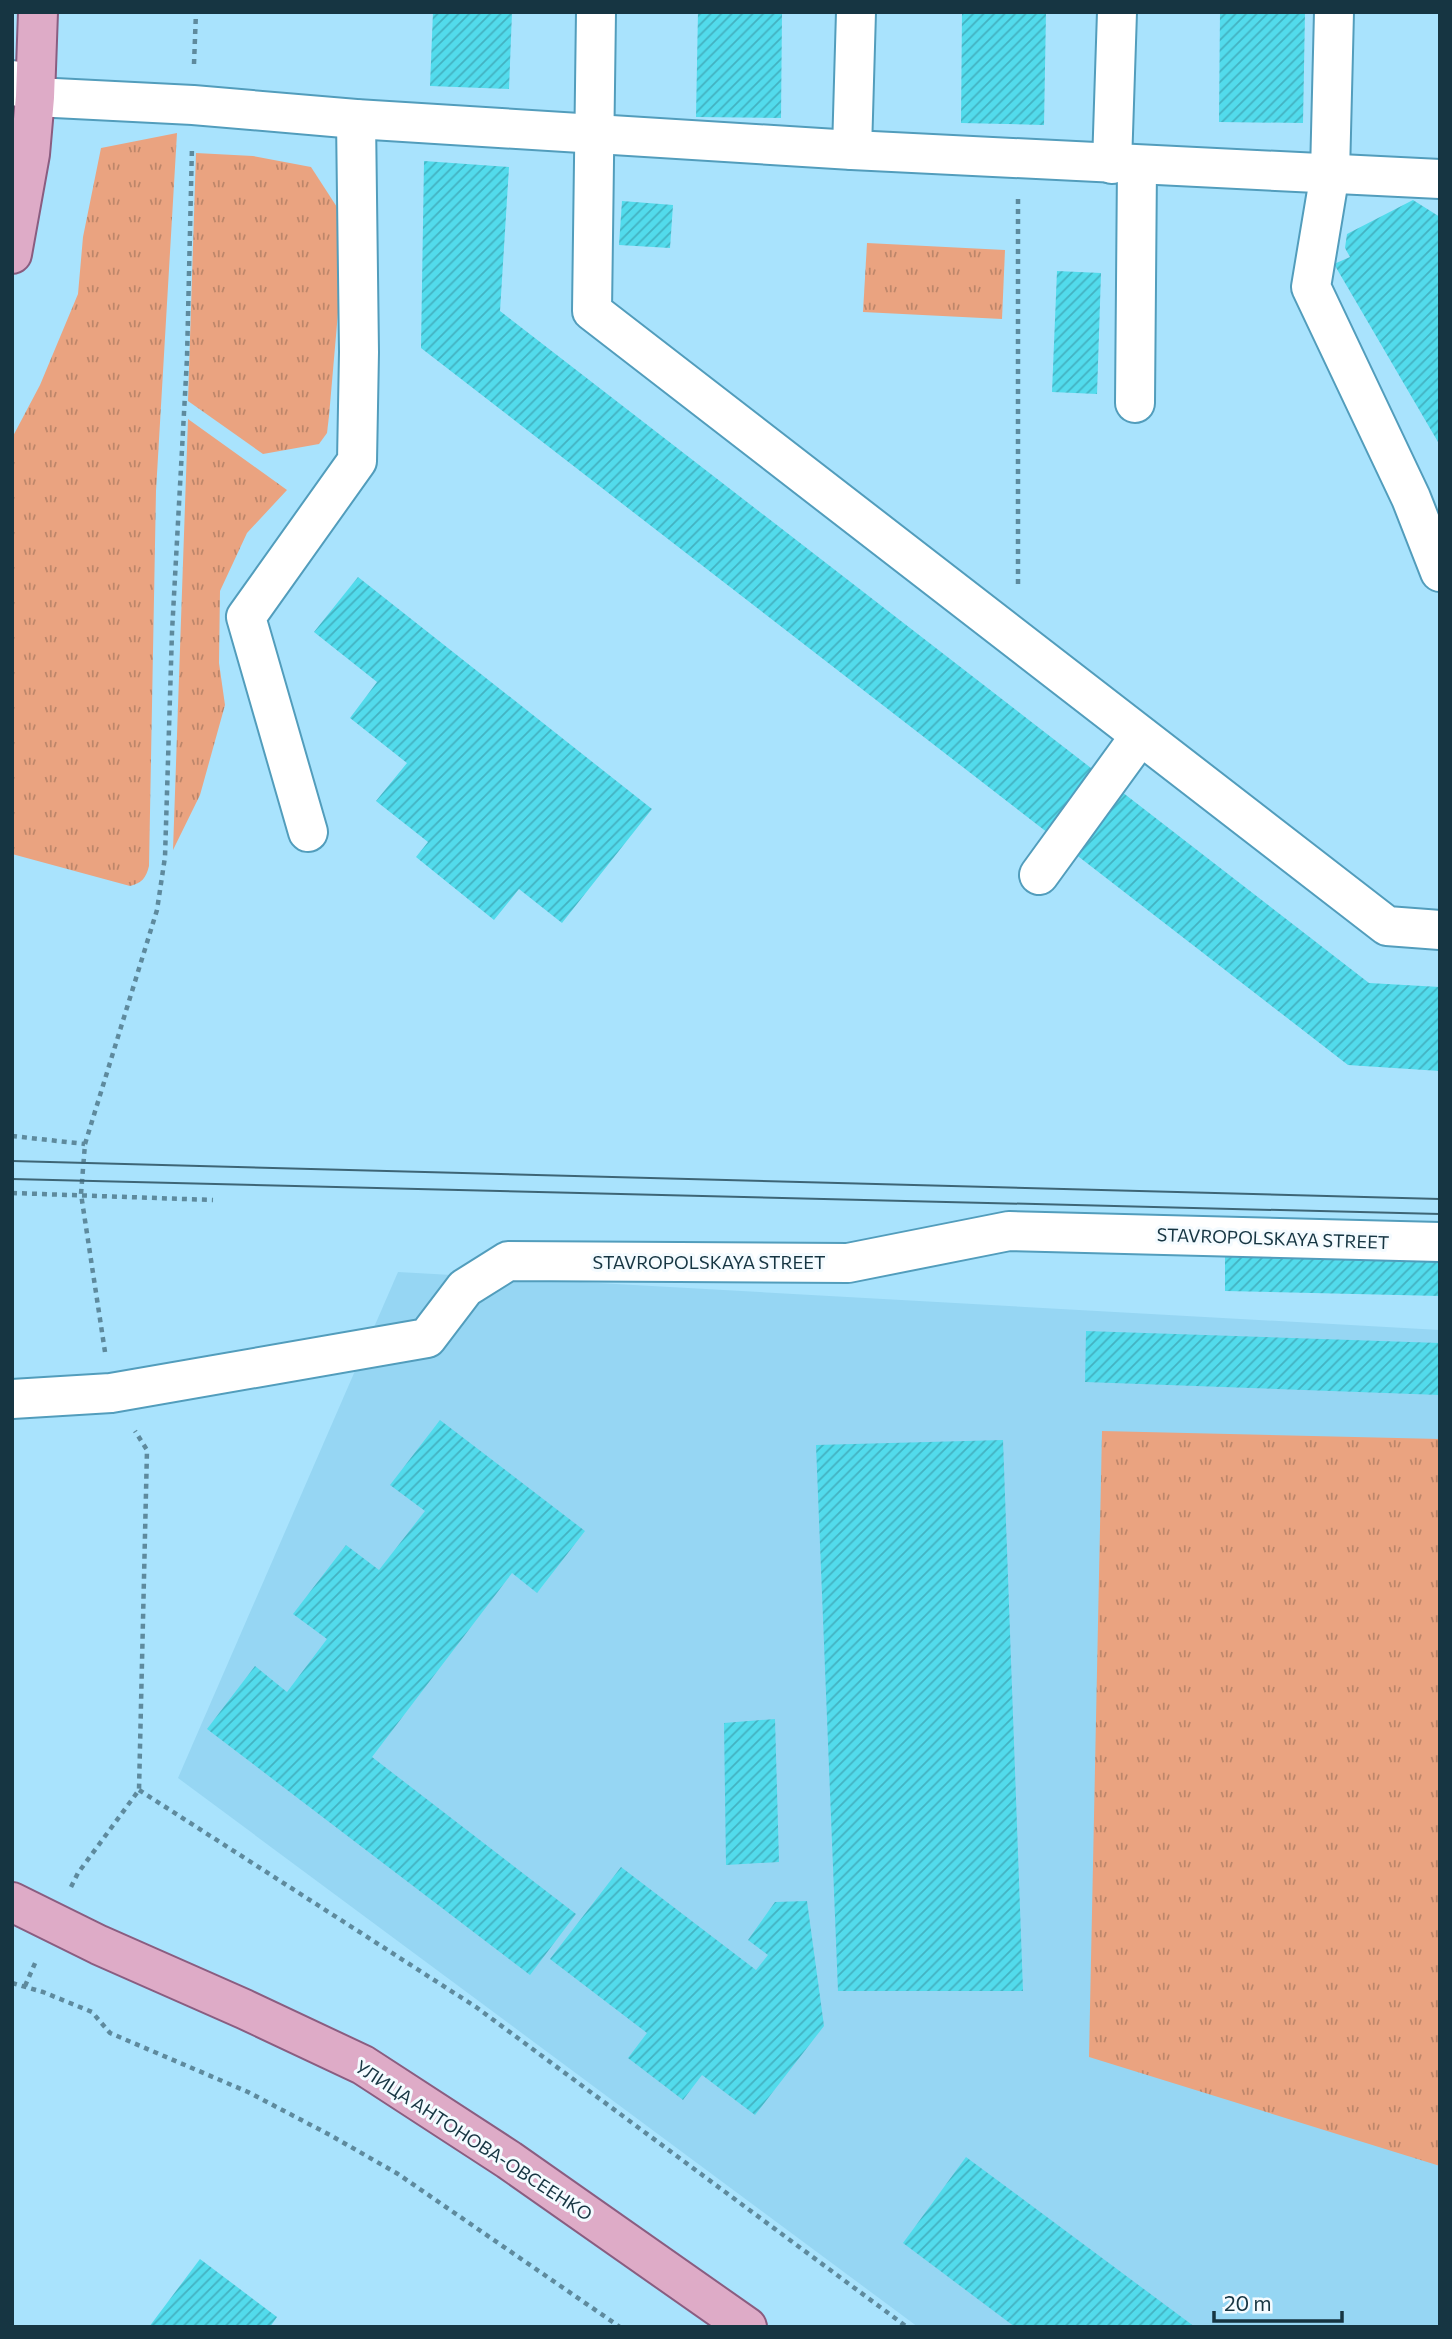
<svg xmlns="http://www.w3.org/2000/svg" width="1452" height="2339" font-family="Commissioner,sans-serif">
	<style>
		.built { fill: #96d6f3 }
		.grass { fill: url(#grass-tufts) }
		.building { fill: url(#building-hatch) }
		.lines { fill: none; stroke-linecap: round; stroke-linejoin: round }
		.minor-casing { stroke: #529dbc; stroke-width: 42 }
		.major-casing { stroke: #8a5d80; stroke-width: 42 }
		.path { stroke: #5e8a9d; stroke-width: 4.5; stroke-dasharray: 5 5; stroke-linecap: butt }
		.minor { stroke: #fff; stroke-width: 38 }
		.major { stroke: #deabc7; stroke-width: 38 }
		.tram { stroke: #3e6575; stroke-width: 2 }
		.labels { text-anchor: middle; dominant-baseline: central; stroke-width: 6; stroke-linejoin: round; paint-order: stroke }
		.street-label { font-size: 18px; fill: #163542; stroke: #f4fbff }
	</style>
	<defs>
		<pattern id="grass-tufts" width="24" height="20" patternUnits="userSpaceOnUse" patternTransform="scale(1.75)"><rect width="24" height="20" fill="#eaa380"/><path d="M3 7l-1-3M5 7V3M7 7l1-3M15 17l-1-3M17 17v-4M19 17l1-3" fill="none" stroke="#bd866a"/></pattern>
		<pattern id="building-hatch" width="6" height="6" patternUnits="userSpaceOnUse" patternTransform="scale(1.75)"><rect width="6" height="6" fill="#52dbec"/><path d="M-1 1l2-2M0 6l6-6M5 7l2-2" fill="none" stroke="#43b2c1"/></pattern>
	</defs>
	<rect width="100%" height="100%" fill="#a9e3fd"/>
	<path class="built" d="M398,1272L1440,1330V2327H918L178,1778Z"/>
	<g class="grass">
		<path d="M177,133L156,491L149,866C146,878 142,883 130,886L12,854V438L40,385L78,294L83,237L101,148Z"/>
		<path d="M196,153L253,156L311,167L346,221L329,416L327,433L319,444L263,454L188,401Z"/>
		<path d="M867,243L1005,250L1002,319L863,312Z"/>
		<path d="M188,419L287,490L247,533L220,591L219,663L225,705L200,795L173,850Z"/>
		<path d="M1102,1431L1440,1439V2166L1089,2057Z"/>
	</g>
	<g class="building">
		<path d="M433,12H512L509,89L430,86Z"/>
		<path d="M698,12H782L781,118L696,117Z"/>
		<path d="M962,12H1046L1044,125L961,123Z"/>
		<path d="M1220,12H1305L1303,123L1219,122Z"/>
		<path d="M424,161L509,167L500,311L1369,983L1440,987V1071L1348,1065L421,348Z"/>
		<path d="M1413,200L1440,217V441L1438,442L1334,264L1350,257L1345,248L1347,234Z"/>
		<path d="M622,201L673,205L670,248L619,245Z"/>
		<path d="M1057,271L1101,273L1097,394L1052,392Z"/>
		<path d="M358,577L652,809L562,923L519,889L494,920L416,857L428,842L376,801L407,763L350,718L377,682L314,632Z"/>
		<path d="M1225,1257L1440,1262V1296L1225,1291Z"/>
		<path d="M1086,1331L1440,1343V1395L1085,1382Z"/>
		<path d="M440,1420L585,1531L537,1593L512,1573L372,1757L576,1914L530,1975L207,1729L255,1666L287,1692L327,1639L293,1614L346,1545L379,1570L425,1511L390,1485Z"/>
		<path d="M1003,1440L1023,1991H838L816,1445Z"/>
		<path d="M775,1719L779,1862L726,1865L724,1723Z"/>
		<path d="M621,1867L756,1970L768,1955L748,1940L775,1902L807,1901L824,2026L755,2115L702,2075L683,2100L628,2058L647,2033L550,1959Z"/>
		<path d="M966,2157L1195,2327H1015L903,2243Z"/>
		<path d="M200,2259L277,2317L270,2327H149Z"/>
	</g>
	<g class="lines">
		<g class="minor-casing">
			<g id="minor">
				<path d="M596,12L592,311L1387,926L1440,930"/>
				<path d="M1334,12L1330,173L1311,287L1411,498L1440,572"/>
				<path d="M12,80L35,97L193,105L356,119L852,150L1440,179"/>
				<path d="M852,150L856,12"/>
				<path d="M1112,164L1117,12"/>
				<path d="M1135,403L1137,165"/>
				<path d="M308,832L246,617L357,461L359,352L356,119"/>
				<path d="M1039,875L1140,736"/>
				<path d="M12,1399L111,1393L427,1338L465,1288L508,1261L848,1263L1009,1231L1440,1242"/>
			</g>
		</g>
		<g class="major-casing">
			<g id="major">
				<path d="M12,254L30,154L35,97L38,12"/>
				<path d="M12,1902L99,1945L244,2009L363,2065L509,2160L747,2327"/>
			</g>
		</g>
		<g class="path">
			<path d="M194,64L196,12"/>
			<path d="M1018,199V589"/>
			<path d="M12,1136L85,1144"/>
			<path d="M12,1193L213,1200"/>
			<path d="M105,1352L81,1194L85,1144L157,910L165,857L172,632L187,358L192,146"/>
			<path d="M139,1790L476,2007L907,2327"/>
			<path d="M71,1887L78,1873L139,1790L147,1450L135,1431"/>
			<path d="M12,1983L43,1992L92,2012L110,2033L248,2092L330,2135L398,2174L620,2327"/>
			<path d="M25,1986L36,1961"/>
		</g>
		<use href="#minor" class="minor"/>
		<use href="#major" class="major"/>
		<g class="tram">
			<path d="M12,1161L1440,1199"/>
			<path d="M12,1179L1440,1214"/>
		</g>
	</g>
	<g class="labels">
		<g class="street-label">
			<text transform="translate(1273 1238) rotate(2)">STAVROPOLSKAYA STREET</text>
			<text x="709" y="1262">STAVROPOLSKAYA STREET</text>
			<text transform="translate(474 2140) rotate(33)">УЛИЦА АНТОНОВА-ОВСЕЕНКО</text>
		</g>
	</g>
	<rect width="1452" height="2339" fill="none" stroke="#163542" stroke-width="28"/>
	<path d="M1214 2311v10h128v-10" fill="none" stroke="#163542" stroke-width="3.5"/>
	<text x="1224" y="2311" font-size="21" fill="#163542" stroke="#f4fbff" stroke-width="5" paint-order="stroke">20 m</text>
</svg>
